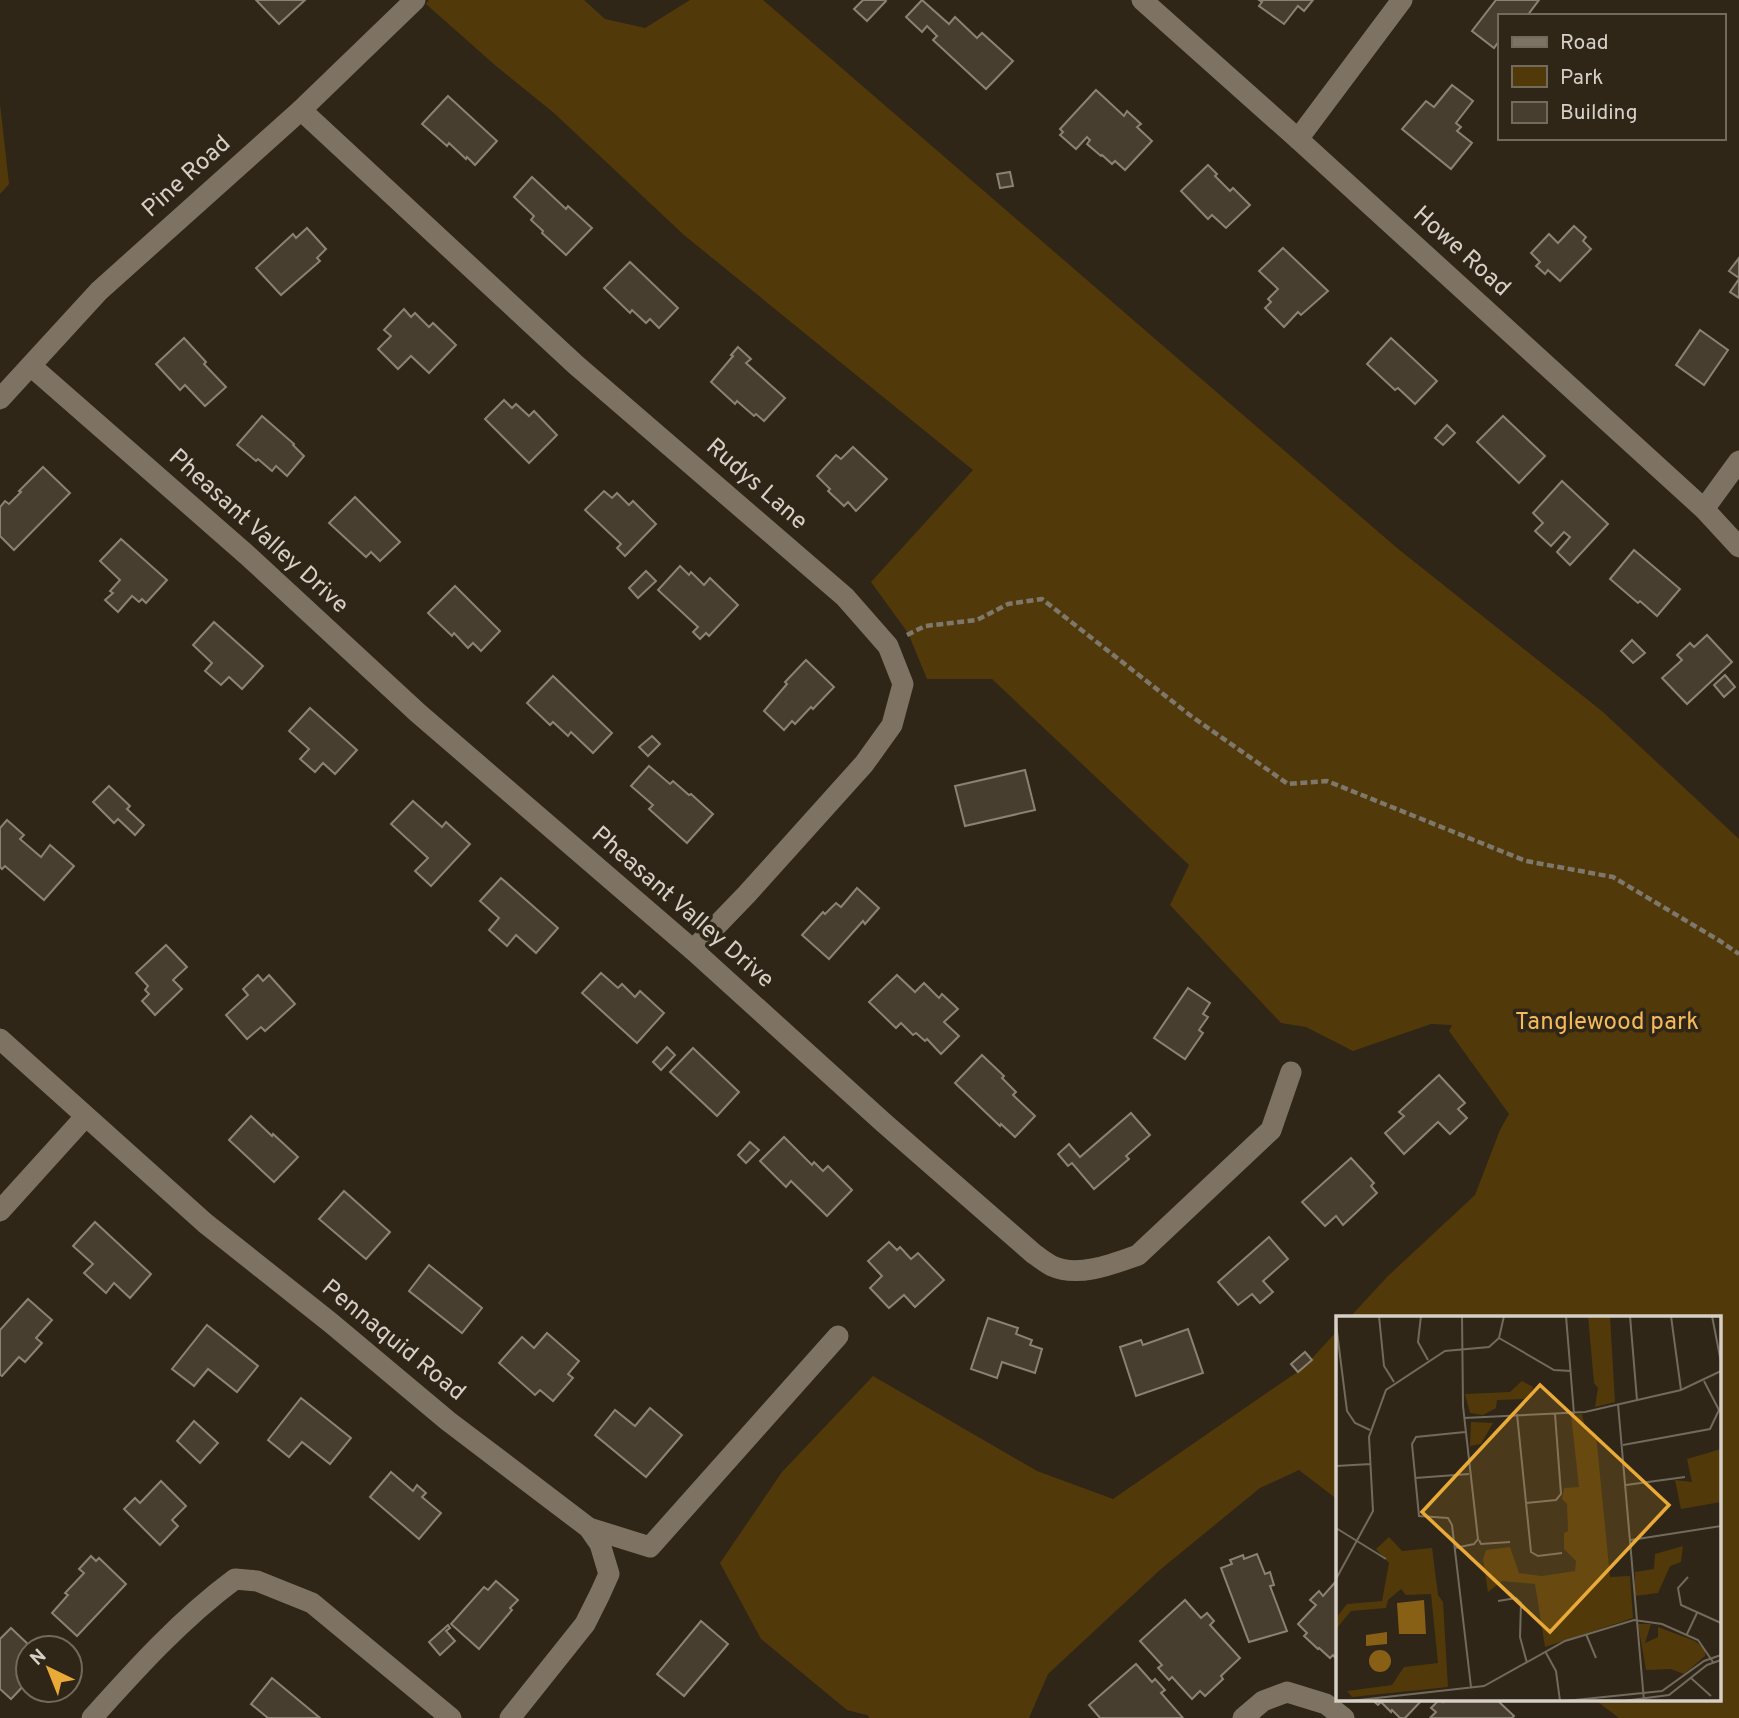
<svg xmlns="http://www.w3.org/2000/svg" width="1739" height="1718" font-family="Overpass,sans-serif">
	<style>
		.green { fill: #52390a }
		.building { fill: #483e30; stroke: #8d8272; stroke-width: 2 }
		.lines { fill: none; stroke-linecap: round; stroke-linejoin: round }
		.path { stroke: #7e776b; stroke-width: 4.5; stroke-dasharray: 7 3.5; stroke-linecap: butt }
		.minor { stroke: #7e7363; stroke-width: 21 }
		.labels { text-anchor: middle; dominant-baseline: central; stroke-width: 7; stroke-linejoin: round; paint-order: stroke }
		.street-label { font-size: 24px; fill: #d6d0c7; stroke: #2f2617 }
		.park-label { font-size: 24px; fill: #f5bb5b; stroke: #2f2617 }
		.inset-road { fill: none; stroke: #726a5d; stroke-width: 2 }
		.view { fill: #eaaa38; fill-opacity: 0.15; stroke: #eaaa38; stroke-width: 3.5 }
		.inset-edge { fill: none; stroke: #d6d0c7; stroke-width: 3.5 }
	</style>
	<rect width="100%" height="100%" fill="#2f2617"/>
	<g class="green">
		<path d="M429,0H584L605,19L645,28L690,0H763L1397,548L1603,712L1739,839V1718H1619L1594,1699H1720V1317H1350L1388,1276L1475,1195L1500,1130L1509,1114L1449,1031L1452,1025L1431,1024L1353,1051L1306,1027L1281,1023L1170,905L1189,865L992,679H927L908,633L871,582L973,470L684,235L554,113L496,66L426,4Z"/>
		<path d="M0,104L9,184L0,194Z"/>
		<path d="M1338,1330V1500L1299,1470L1260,1488L1161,1569L1048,1674L1029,1718H870L867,1715L847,1710L761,1639L720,1563L782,1472L873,1376L1037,1471L1113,1499L1303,1368Z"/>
	</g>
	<g class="building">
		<path d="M256,0H305L279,24Z"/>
		<path d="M863,0H885L886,1L867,21L854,9Z"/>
		<path d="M922,0L949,24L955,17L977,38L982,33L1013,61L986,89L933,40L937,36L927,26L922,32L906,17Z"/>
		<path d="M1259,0H1313L1304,11L1298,6L1284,24L1259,6L1262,2Z"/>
		<path d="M1496,0H1539L1527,16H1499V41L1494,48L1472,31Z"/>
		<path d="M1452,85L1473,101L1456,123L1461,127L1457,131L1472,143L1451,169L1402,129L1426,101L1434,107Z"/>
		<path d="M1096,90L1124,116L1127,111L1141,124L1137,127L1152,141L1125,170L1115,161L1112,164L1102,155L1101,156L1087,144L1090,140L1087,137L1076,149L1060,135L1063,132L1060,129Z"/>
		<path d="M448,96L497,141L475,165L467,157L466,159L449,143L447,146L422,124Z"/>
		<path d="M1208,165L1217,174L1215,176L1230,191L1233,188L1250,205L1226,228L1212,215L1208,219L1181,191Z"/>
		<path d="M1010,172L1013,186L1000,188L997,174Z"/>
		<path d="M532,177L566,209L568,206L592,228L566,255L542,233L543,231L531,220L534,216L514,197Z"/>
		<path d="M1574,226L1586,237L1583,241L1591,249L1560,281L1548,270L1545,274L1536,266L1540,262L1531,253L1549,234L1558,243Z"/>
		<path d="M307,228L326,249L317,258L320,261L281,295L256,268L293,234L296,238Z"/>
		<path d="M1283,248L1328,291L1301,315L1298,312L1284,327L1265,308L1271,302L1268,299L1278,289L1259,271Z"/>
		<path d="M1739,258V278L1729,271Z"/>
		<path d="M630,262L678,308L659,328L650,319L646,323L632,310L630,313L604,288Z"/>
		<path d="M1739,279V298L1730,292Z"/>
		<path d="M404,309L411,317L415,313L429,327L433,323L456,345L429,373L411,356L398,369L378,349L391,336L384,330Z"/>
		<path d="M1700,330L1728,350L1704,385L1676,365Z"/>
		<path d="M184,338L206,362L204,364L226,387L205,406L185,385L180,390L156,364Z"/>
		<path d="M1391,338L1437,381L1415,404L1398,388L1395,390L1367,364Z"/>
		<path d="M738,347L751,359L746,363L785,398L764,421L756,414L754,416L737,401L735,404L711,382L733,356L731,355Z"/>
		<path d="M504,400L512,408L516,404L529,416L534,411L557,435L529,463L485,419Z"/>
		<path d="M262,416L294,444L293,445L304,456L287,476L276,466L272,471L258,459L256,461L237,445Z"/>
		<path d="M1503,416L1545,456L1519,483L1477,442Z"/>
		<path d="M1447,425L1455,433L1443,445L1435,438Z"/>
		<path d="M853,447L887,479L856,511L848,502L844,506L828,491L830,489L817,476L836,455L841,459Z"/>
		<path d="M43,467L70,493L14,550L0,536V507L5,501L9,504L21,492L19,491Z"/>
		<path d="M1562,481L1608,524L1570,565L1557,552L1570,537L1564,532L1551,546L1535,531L1543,523L1533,513Z"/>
		<path d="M604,491L612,498L617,493L629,505L633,501L656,524L625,556L617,548L621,544L585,510Z"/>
		<path d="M355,497L400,542L380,561L371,552L366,557L329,523Z"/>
		<path d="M121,539L167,580L146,603L142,599L139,602L132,596L118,612L105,600L113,593L110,591L120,580L100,561Z"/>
		<path d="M1634,550L1680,589L1657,616L1640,601L1638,603L1610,579Z"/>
		<path d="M680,566L689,575L691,572L704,585L710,578L738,605L709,636L706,633L700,639L693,632L698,627L658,590Z"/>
		<path d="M646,571L656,581L638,598L629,588Z"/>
		<path d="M455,586L500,631L481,651L473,643L468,648L454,633L452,636L428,613Z"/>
		<path d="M214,622L263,666L242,689L229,677L221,685L205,671L212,663L193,645Z"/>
		<path d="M1707,635L1732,662L1687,704L1662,678L1682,660L1677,655L1690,643L1694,647Z"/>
		<path d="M1632,640L1645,653L1633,663L1621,651Z"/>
		<path d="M806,660L834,687L813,709L811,707L795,724L792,721L784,730L764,711L787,684L785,682Z"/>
		<path d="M1725,675L1735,687L1724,697L1714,685Z"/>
		<path d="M553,676L612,733L593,753L571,732L568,736L553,722L550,725L527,703Z"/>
		<path d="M310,708L357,750L335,774L323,763L315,772L300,759L309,749L289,731Z"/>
		<path d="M652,736L660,744L648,756L639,747Z"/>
		<path d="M649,766L670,784L673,781L689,795L691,794L713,814L687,843L649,809L653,805L631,786Z"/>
		<path d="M1025,770L1035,810L965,826L955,786Z"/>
		<path d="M109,786L130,806L127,809L144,825L135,835L118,819L114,823L93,802Z"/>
		<path d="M413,801L442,827L446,822L470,844L431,886L415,871L428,858L391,824Z"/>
		<path d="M7,820L24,835L20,839L41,857L50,845L74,866L44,900L5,866L2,869L0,867V828Z"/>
		<path d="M501,878L558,928L536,953L516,935L507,946L489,930L499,918L480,901Z"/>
		<path d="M857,888L879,908L865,924L863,921L829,959L802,935L823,912L825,914L836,903L841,907Z"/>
		<path d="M166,945L187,967L173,980L182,989L155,1015L142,1001L149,994L145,990L148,986L136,973Z"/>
		<path d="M601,973L618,988L622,984L635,997L640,991L664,1013L637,1043L582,993Z"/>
		<path d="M258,975L263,981L269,975L295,1004L265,1031L261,1027L247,1039L226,1015L248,995L243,989Z"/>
		<path d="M897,975L915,992L924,983L939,998L942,994L958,1009L944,1022L959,1036L941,1054L927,1039L925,1041L916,1033L913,1035L901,1023L896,1028L869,1002Z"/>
		<path d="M1188,988L1210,1003L1203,1014L1208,1017L1199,1030L1203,1033L1185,1059L1154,1038Z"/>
		<path d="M667,1047L675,1055L661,1070L653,1062Z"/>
		<path d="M693,1048L739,1092L717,1116L670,1072Z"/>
		<path d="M982,1055L1004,1076L1002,1078L1016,1092L1013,1095L1035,1116L1015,1137L1001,1124L1000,1126L955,1083Z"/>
		<path d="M1439,1075L1465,1103L1458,1109L1467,1118L1450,1134L1438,1122L1404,1154L1385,1133L1404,1116L1399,1112Z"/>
		<path d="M1131,1113L1150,1135L1126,1156L1129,1159L1094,1189L1072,1163L1068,1166L1058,1154L1069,1144L1080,1157Z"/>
		<path d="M251,1116L272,1136L273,1134L298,1157L274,1182L229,1140Z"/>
		<path d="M784,1137L812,1165L814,1162L823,1171L828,1166L852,1190L827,1216L791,1181L786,1187L760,1161Z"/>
		<path d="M750,1142L759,1150L746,1163L738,1155Z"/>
		<path d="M1351,1158L1374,1183L1371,1186L1377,1193L1343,1225L1336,1216L1325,1226L1302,1202Z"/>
		<path d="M344,1191L390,1232L366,1259L319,1219Z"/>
		<path d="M95,1222L151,1274L130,1298L114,1283L106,1293L84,1273L93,1264L73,1246Z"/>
		<path d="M1269,1237L1288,1259L1263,1281L1273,1292L1260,1303L1252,1294L1238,1305L1218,1282Z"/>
		<path d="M889,1242L897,1250L900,1247L911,1259L918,1253L944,1280L915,1307L904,1295L889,1308L870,1288L882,1276L868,1261Z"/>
		<path d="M429,1265L482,1308L462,1333L409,1291Z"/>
		<path d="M28,1299L52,1320L36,1338L42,1343L25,1362L19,1357L2,1376L0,1375V1330Z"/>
		<path d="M988,1318L1018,1328L1016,1334L1032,1340L1030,1345L1042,1349L1035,1373L1002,1362L997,1378L971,1369Z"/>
		<path d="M207,1325L258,1366L237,1392L208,1369L194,1386L172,1369Z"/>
		<path d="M1188,1329L1203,1373L1136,1396L1120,1347L1141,1340L1143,1345Z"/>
		<path d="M547,1333L579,1361L568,1374L573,1378L553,1401L540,1390L535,1395L499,1363L522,1337L534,1348Z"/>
		<path d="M1305,1352L1312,1360L1298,1372L1291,1364Z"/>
		<path d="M301,1398L351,1438L330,1464L302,1442L289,1457L268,1440Z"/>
		<path d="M650,1408L682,1435L646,1477L595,1435L615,1410L635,1426Z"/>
		<path d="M194,1421L218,1443L200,1463L177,1441Z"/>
		<path d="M391,1472L413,1491L417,1485L426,1493L422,1497L441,1513L419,1539L370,1497Z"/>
		<path d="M161,1481L186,1506L172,1520L178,1526L160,1545L124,1509L135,1498L140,1503Z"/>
		<path d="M1257,1554L1265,1574L1270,1572L1274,1585L1270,1586L1287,1631L1249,1642L1221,1568L1232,1564L1230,1560L1243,1555L1244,1559Z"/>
		<path d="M91,1556L96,1561L99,1558L126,1584L77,1636L52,1613L68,1595L65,1593L84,1573L79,1569Z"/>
		<path d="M1338,1579V1661L1333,1655L1330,1658L1319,1648L1318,1649L1304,1636L1307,1633L1298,1624L1316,1605L1310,1600L1319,1591L1323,1596Z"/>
		<path d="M496,1581L518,1600L510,1608L512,1610L479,1649L451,1624L484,1587L488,1590Z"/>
		<path d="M1185,1600L1201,1618L1207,1613L1214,1621L1210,1625L1240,1658L1221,1676L1223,1679L1205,1696L1200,1691L1192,1699L1172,1677L1169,1680L1158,1668L1162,1665L1140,1641Z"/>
		<path d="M701,1621L728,1644L684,1696L657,1674Z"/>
		<path d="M448,1625L450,1628L446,1631L455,1641L440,1655L429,1642Z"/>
		<path d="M11,1628L32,1648H28V1681L11,1699L0,1689V1639Z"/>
		<path d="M1136,1664L1152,1682L1155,1679L1165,1690L1161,1693L1183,1718H1100L1089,1705Z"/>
		<path d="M272,1678L320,1718H268L251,1704Z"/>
		<path d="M1371,1699H1423L1405,1718H1400L1392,1710L1391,1712L1381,1702L1378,1705Z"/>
		<path d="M1440,1699L1443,1702L1446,1699H1496L1514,1716L1512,1718H1430L1436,1712L1431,1708Z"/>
	</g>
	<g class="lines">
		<path class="path" d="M907,635L925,626L977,620L1008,604L1042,599L1191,716L1288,784L1327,781L1526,861L1613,877L1720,941L1739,954"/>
		<g class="minor">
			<path d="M1142,0L1298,139L1704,509L1739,547"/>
			<path d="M301,110L576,365L845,597L888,646L903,684L892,725L864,764L747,894L693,950"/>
			<path d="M1298,139L1402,0"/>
			<path d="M31,366L247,555L418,713L693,950L884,1123L1034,1254C1040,1258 1046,1263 1052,1266C1078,1278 1113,1264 1138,1255L1271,1130L1291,1072"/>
			<path d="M0,399L99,291L301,110L415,0"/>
			<path d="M1704,509L1739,461"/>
			<path d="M0,1039L205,1223L331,1323L448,1421L589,1528L600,1544L609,1574L600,1594L585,1624L510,1718"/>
			<path d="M0,1211L85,1117"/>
			<path d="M589,1528L650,1547L838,1336"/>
			<path d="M92,1718C136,1669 181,1619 235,1579L257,1581L312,1603L451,1718"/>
			<path d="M1243,1718L1263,1701L1287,1692L1326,1704L1344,1718"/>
		</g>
	</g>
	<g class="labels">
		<g class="street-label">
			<text transform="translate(187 177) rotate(-42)">Pine Road</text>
			<text transform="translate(1461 252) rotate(42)">Howe Road</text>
			<text transform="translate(756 485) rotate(41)">Rudys Lane</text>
			<text transform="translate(258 532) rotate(42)">Pheasant Valley Drive</text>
			<text transform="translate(682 908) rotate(41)">Pheasant Valley Drive</text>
			<text transform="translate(393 1341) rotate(39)">Pennaquid Road</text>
		</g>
		<g class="park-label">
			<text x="1607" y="1023">Tanglewood park</text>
		</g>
	</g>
	<g transform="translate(1336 1316)">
		<rect width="385" height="385" fill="#2f2617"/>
		<path d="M252,0H274L279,86L259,91L262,72L258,67ZM186,65L197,71L192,83L161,84L160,92L147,99L134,97L129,78L174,76ZM246,98L250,115L260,118L274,261L294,260L297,302L209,331L199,268L166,265L152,276L147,243L150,234L174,231L183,257L206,260L239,255L240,245L228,233V217L232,215L231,188L226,183L228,172L243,171L235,99ZM135,106L157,107L145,128L134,130ZM385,133V186L345,193L339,164L356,166L351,143ZM53,221L66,235L96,232L102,279L107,286L112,371L16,381L11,375L56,369L68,351L102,347L95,278L70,279L65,273L52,284L50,292L15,295L0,313V302L11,288L46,285L53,247L40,233ZM347,230L345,246L334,250L322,277L299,280V256L318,253L319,238ZM302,308H315L309,327L322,321V311L359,325L369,334V340L348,358L335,353L310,354Z" fill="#52390a"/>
		<path d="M88,284L90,318H63L61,287ZM51,316V328L30,330V319ZM33 345a11 11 0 1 1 22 0a11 11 0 1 1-22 0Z" fill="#886015"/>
		<path class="inset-road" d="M43,0L48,50L58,66M85,0L82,26L92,44M230,0L238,98M294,0L301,84M335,0L345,74M376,0L385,46M0,8L11,95L19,107L34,114M163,22L218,54L235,55M282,88L308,385M181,98L195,236L202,240L226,237M128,102L249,96L345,74L385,55M129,116L80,121L76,128L83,200L112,202L116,209L135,371M287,129L374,113L383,94L368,65M0,150L35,148M79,162L133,158M290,169L349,161M190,187L220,184L225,178L219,98M0,212L50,243M143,224L145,228L174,226M295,224L385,210M119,232L138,228L142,223L127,90L126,0M352,261L342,272L345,289L385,307M0,263L37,195L33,121L50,74L109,35L153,31L163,22L168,0M162,285L180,282L185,287L184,321L191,347M250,318L260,342M351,318L361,297M209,335L220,355L224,385M355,362L375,380M14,385L148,370L229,325L298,304L326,308L362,324L377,346M229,385L326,375L368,345L385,339M287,385L333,379L371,349L385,344"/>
		<path class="view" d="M204,69L333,189L214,316L86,196Z"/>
		<rect width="385" height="385" class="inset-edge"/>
	</g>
	<rect x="1498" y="14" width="228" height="126" fill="#2f2617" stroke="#726a5d" stroke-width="2"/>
	<rect x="1512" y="37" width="35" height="10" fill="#7e7363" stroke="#726a5d" stroke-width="2"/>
	<text x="1560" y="49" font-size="21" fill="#d6d0c7">Road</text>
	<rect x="1512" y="66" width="35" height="21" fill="#52390a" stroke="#726a5d" stroke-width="2"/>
	<text x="1560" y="84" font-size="21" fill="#d6d0c7">Park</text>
	<rect x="1512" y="102" width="35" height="21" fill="#483e30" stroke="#726a5d" stroke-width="2"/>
	<text x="1560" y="119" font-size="21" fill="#d6d0c7">Building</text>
	<g transform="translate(49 1669) rotate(317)"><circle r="33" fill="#2f2617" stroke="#726a5d" stroke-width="2"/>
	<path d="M0-5L12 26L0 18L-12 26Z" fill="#eaaa38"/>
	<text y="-10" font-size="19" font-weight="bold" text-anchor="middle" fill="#d6d0c7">N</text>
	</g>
</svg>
